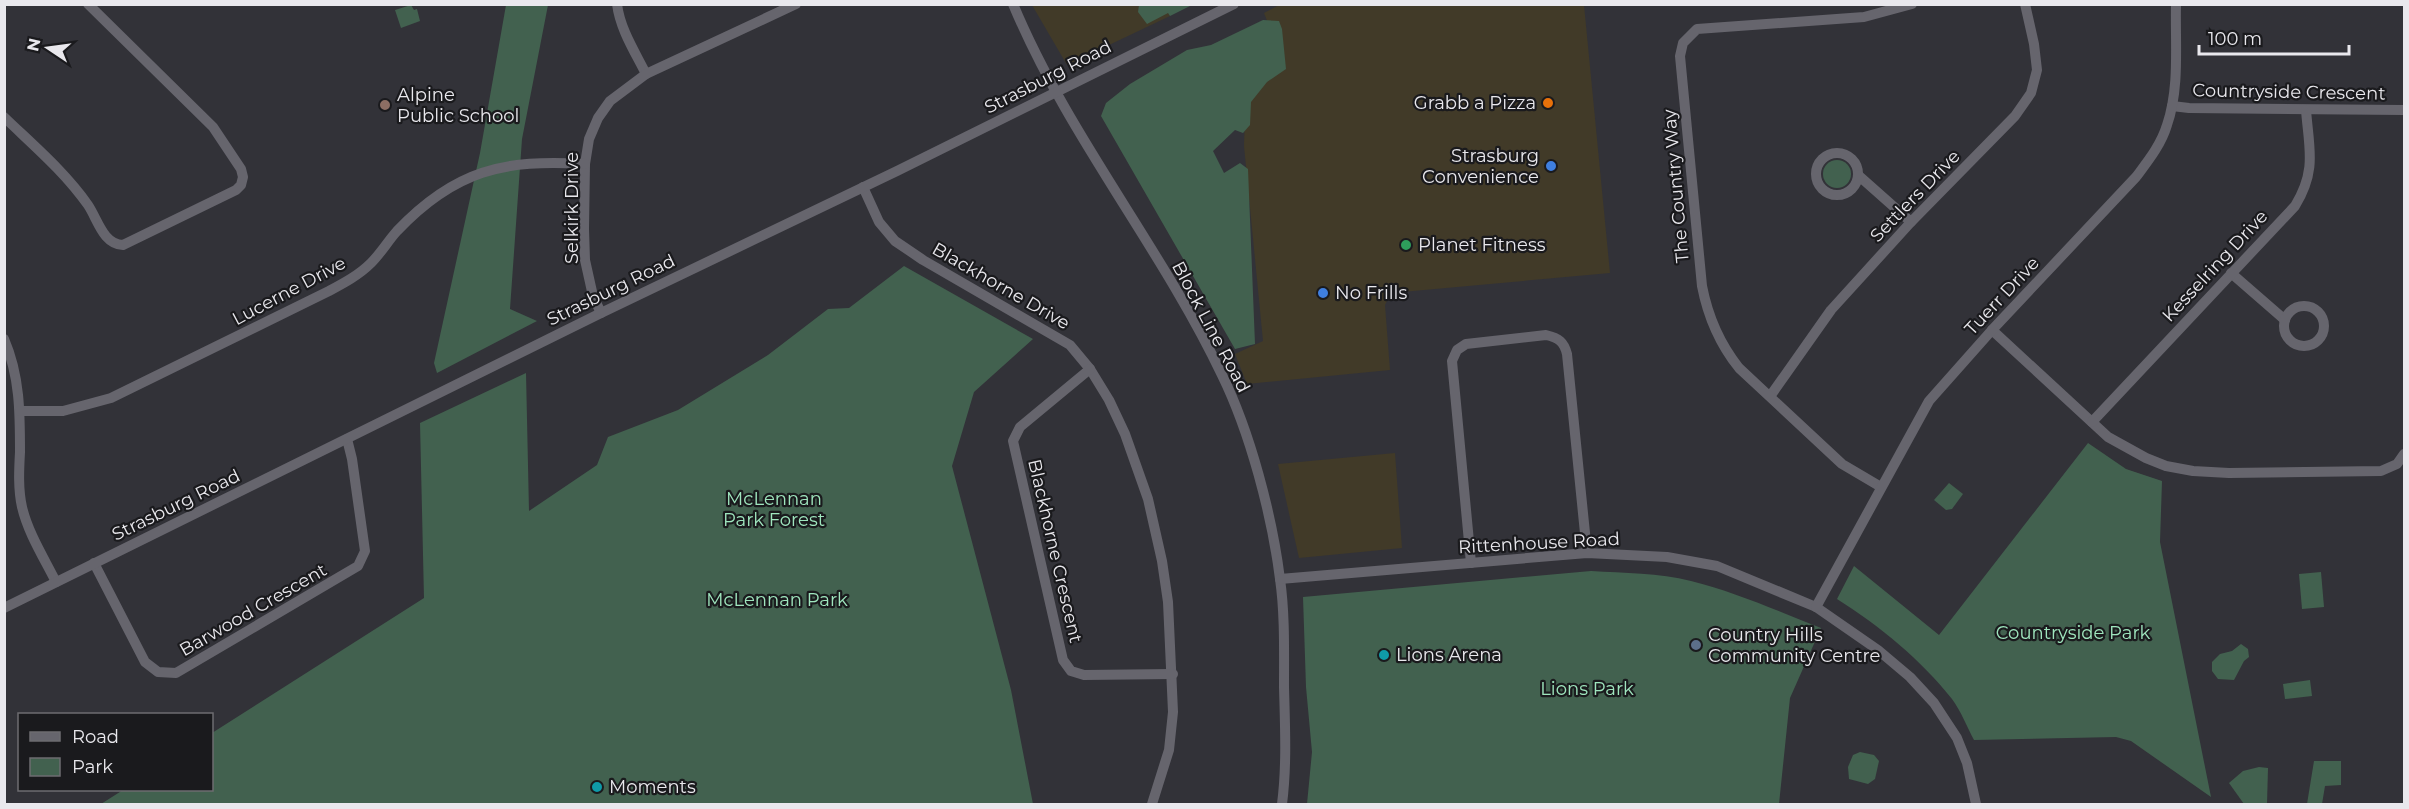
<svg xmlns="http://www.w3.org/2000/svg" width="2409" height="809" font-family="Montserrat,sans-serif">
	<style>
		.commercial { fill: #413a28 }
		.green { fill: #42614f }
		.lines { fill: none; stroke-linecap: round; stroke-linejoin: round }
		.minor { stroke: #66656d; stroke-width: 10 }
		.food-dot { fill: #e8710a; stroke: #1a1a1d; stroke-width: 2 }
		.education-dot { fill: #8d6e63; stroke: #1a1a1d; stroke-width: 2 }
		.shop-dot { fill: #3f7fe0; stroke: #1a1a1d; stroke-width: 2 }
		.leisure-dot { fill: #2e9e5b; stroke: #1a1a1d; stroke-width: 2 }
		.service-dot { fill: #5c6f8a; stroke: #1a1a1d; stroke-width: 2 }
		.culture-dot { fill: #0f9aa8; stroke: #1a1a1d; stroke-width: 2 }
		.labels { text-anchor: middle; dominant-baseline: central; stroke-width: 4.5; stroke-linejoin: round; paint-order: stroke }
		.street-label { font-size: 18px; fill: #e9e8ed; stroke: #1a1a1d }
		.poi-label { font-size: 18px; fill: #e9e8ed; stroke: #1a1a1d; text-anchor: start }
		.park-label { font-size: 18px; fill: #9fe6be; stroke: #1a1a1d }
	</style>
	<rect width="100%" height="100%" fill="#323238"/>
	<g class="commercial">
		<path d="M1281,4L1584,5L1610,273L1391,293L1385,305L1390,370L1247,384L1235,354L1263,341L1244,146L1246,87L1284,64L1264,13Z"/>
		<path d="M1032,5H1164L1170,16L1067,65Z"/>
		<path d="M1395,453L1402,548L1299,558L1278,464Z"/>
	</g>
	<g class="green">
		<path d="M411,5L414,10L417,9L420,21L401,28L395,10Z"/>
		<path d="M506,5H548L522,139L510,309L537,321L437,373L434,363L480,153Z"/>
		<path d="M1139,5V4L1192,5L1170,16L1168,13L1147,24L1138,12Z"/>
		<path d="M1263,20L1279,21L1282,29L1286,69L1267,82L1251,102L1250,125L1243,133L1235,130L1213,151L1224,173L1240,163L1248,169L1255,344L1235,349L1101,116L1106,103L1130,84L1187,50L1211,45Z"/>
		<circle cx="1837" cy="174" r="14"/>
		<path d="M904,266L1033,339L974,392L952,466L1011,690L1033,804H101L123,790H212V733L424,598L420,423L526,373L529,511L597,465L608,437L678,410L768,355L828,309L849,308Z"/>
		<path d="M2088,443L2126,469L2162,481L2160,542L2211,797L2131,741L2116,737L1974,740C1967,727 1961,711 1952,699C1921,660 1880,626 1837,599L1854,566L1939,635Z"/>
		<path d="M1949,483L1963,494L1952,509L1946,510L1934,500Z"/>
		<path d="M1591,571C1624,573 1659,573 1691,581C1735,592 1778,611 1821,628L1790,698L1779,804H1307L1312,752L1306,687L1303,597Z"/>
		<path d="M2321,572L2324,607L2302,609L2299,574Z"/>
		<path d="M2241,644L2248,649L2249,657L2244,661L2234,680L2218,679L2212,671V662L2220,654L2232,651Z"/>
		<path d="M2310,680L2312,696L2285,699L2283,684Z"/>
		<path d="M1860,752L1874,755L1879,761L1875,779L1868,784L1849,779L1848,767L1853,755Z"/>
		<path d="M2314,761H2341V785L2325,786L2322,804H2307Z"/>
		<path d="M2259,767L2268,768L2267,804H2244L2229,783L2243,771Z"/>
	</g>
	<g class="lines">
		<g class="minor">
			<path d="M617,4C620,29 635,52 646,74"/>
			<path d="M1013,4C1068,136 1161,247 1222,375C1250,432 1272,515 1280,579C1285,614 1284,651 1284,687C1285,726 1287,765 1282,804"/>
			<path d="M2172,106L2189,108L2404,110"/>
			<path d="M4,117C33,145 65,172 88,205C98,220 103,244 123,245L236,190L241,185L243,177L241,169L213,127L88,4"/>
			<circle cx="1837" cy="174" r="21"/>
			<path d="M1858,175L1911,222"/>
			<path d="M863,187L879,222L895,241L923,260L1070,345L1090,369L1109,400L1125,434L1148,499L1162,561L1168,602L1173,712L1169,750L1152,804"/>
			<path d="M2231,273L2285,320"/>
			<circle cx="2304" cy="326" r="20"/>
			<path d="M601,313L593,296L585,260L584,229L585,164L589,139L598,118L610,101L646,74L796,4"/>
			<path d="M1992,330L2108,437L2146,458L2166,466L2193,471L2229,473L2381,471L2397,464L2404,454"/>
			<path d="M4,339C20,376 20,413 20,452C19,470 18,489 22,507C28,533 44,558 56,582"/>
			<path d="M1090,369L1020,427L1013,441L1063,660L1071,671L1084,675L1173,674"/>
			<path d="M1771,395L1831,310L1911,222L2015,116L2031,93L2037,70L2034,44L2025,4"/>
			<path d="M20,411H63L111,398L329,291C344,283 359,275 371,263C381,253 388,241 397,231C455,170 504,159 585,164"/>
			<path d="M2092,422L2295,206C2317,170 2309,149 2306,110"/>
			<path d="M1881,487L1842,464L1739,368C1719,343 1708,317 1702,286L1680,56L1683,43L1697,29L1864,17L1912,4"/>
			<path d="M94,563L145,662L158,672L176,673L358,566L365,551L352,459L347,439"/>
			<path d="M1471,563L1452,361L1457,350L1466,344L1546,335C1559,338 1564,342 1567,354L1587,553"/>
			<path d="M1280,579L1587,553L1667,557L1717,566L1816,607L1878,650L1910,677L1934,703L1957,738L1967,763L1976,804"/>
			<path d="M1816,607L1929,401L1992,330L2136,177C2148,161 2161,145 2167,125C2180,87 2175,44 2176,4"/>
			<path d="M4,608L601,313L897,171L1234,4"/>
		</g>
	</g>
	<circle class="food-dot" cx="1548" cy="103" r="6"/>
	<circle class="education-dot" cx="385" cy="105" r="6"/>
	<g class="shop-dot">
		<circle cx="1551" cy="166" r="6"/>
		<circle cx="1323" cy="293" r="6"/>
	</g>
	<circle class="leisure-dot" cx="1406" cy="245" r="6"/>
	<circle class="service-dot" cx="1696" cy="645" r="6"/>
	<g class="culture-dot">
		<circle cx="1384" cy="655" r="6"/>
		<circle cx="597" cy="787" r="6"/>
	</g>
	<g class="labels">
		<g class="street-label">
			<text transform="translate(1048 77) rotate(-27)">Strasburg Road</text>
			<text transform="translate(2289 92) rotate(1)">Countryside Crescent</text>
			<text transform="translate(1676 186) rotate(-95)">The Country Way</text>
			<text transform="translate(1915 196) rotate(-46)">Settlers Drive</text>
			<text transform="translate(572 208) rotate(-90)">Selkirk Drive</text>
			<text transform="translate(2215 266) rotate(-47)">Kesselring Drive</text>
			<text transform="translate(1001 286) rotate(30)">Blackhorne Drive</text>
			<text transform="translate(611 290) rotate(-26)">Strasburg Road</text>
			<text transform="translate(289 291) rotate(-28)">Lucerne Drive</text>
			<text transform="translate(2002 296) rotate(-47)">Tuerr Drive</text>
			<text transform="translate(1211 327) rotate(62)">Block Line Road</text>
			<text transform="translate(176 505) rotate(-26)">Strasburg Road</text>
			<text transform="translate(1539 543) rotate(-3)">Rittenhouse Road</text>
			<text transform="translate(1055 551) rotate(77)">Blackhorne Crescent</text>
			<text transform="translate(253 610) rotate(-30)">Barwood Crescent</text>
		</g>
		<g class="poi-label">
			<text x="397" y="95">Alpine<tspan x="397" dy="21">Public School</tspan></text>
			<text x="1536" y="103" text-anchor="end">Grabb a Pizza</text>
			<text x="1539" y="156" text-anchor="end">Strasburg<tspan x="1539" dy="21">Convenience</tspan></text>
			<text x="1418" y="245">Planet Fitness</text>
			<text x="1335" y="293">No Frills</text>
			<text x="1708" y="635">Country Hills<tspan x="1708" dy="21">Community Centre</tspan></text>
			<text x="1396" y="655">Lions Arena</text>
			<text x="609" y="787">Moments</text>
		</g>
		<g class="park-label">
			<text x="774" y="499">McLennan<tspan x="774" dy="21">Park Forest</tspan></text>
			<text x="777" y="600">McLennan Park</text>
			<text x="2073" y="633">Countryside Park</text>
			<text x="1587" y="689">Lions Park</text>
		</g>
	</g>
	<rect width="2409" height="809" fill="none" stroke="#e9e8ed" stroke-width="12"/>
	<rect x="18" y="713" width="195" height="78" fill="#1a1a1d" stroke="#6d6c70" stroke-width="1.5"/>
	<rect x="30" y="732" width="30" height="9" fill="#66656d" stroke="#6d6c70" stroke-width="1.5"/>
	<text x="72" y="743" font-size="18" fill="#e9e8ed">Road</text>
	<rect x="30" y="758" width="30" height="18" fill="#42614f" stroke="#6d6c70" stroke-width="1.5"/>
	<text x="72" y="773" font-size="18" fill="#e9e8ed">Park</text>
	<g transform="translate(48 48) rotate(283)" stroke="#1a1a1d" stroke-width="4.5" paint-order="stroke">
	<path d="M0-4.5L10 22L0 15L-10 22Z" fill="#e9e8ed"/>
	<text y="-9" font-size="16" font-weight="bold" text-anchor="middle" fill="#e9e8ed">N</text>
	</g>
	<path d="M2199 45v9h150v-9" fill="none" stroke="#e9e8ed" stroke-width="3"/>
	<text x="2208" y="45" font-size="18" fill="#e9e8ed" stroke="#1a1a1d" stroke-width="4.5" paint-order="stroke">100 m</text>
</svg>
